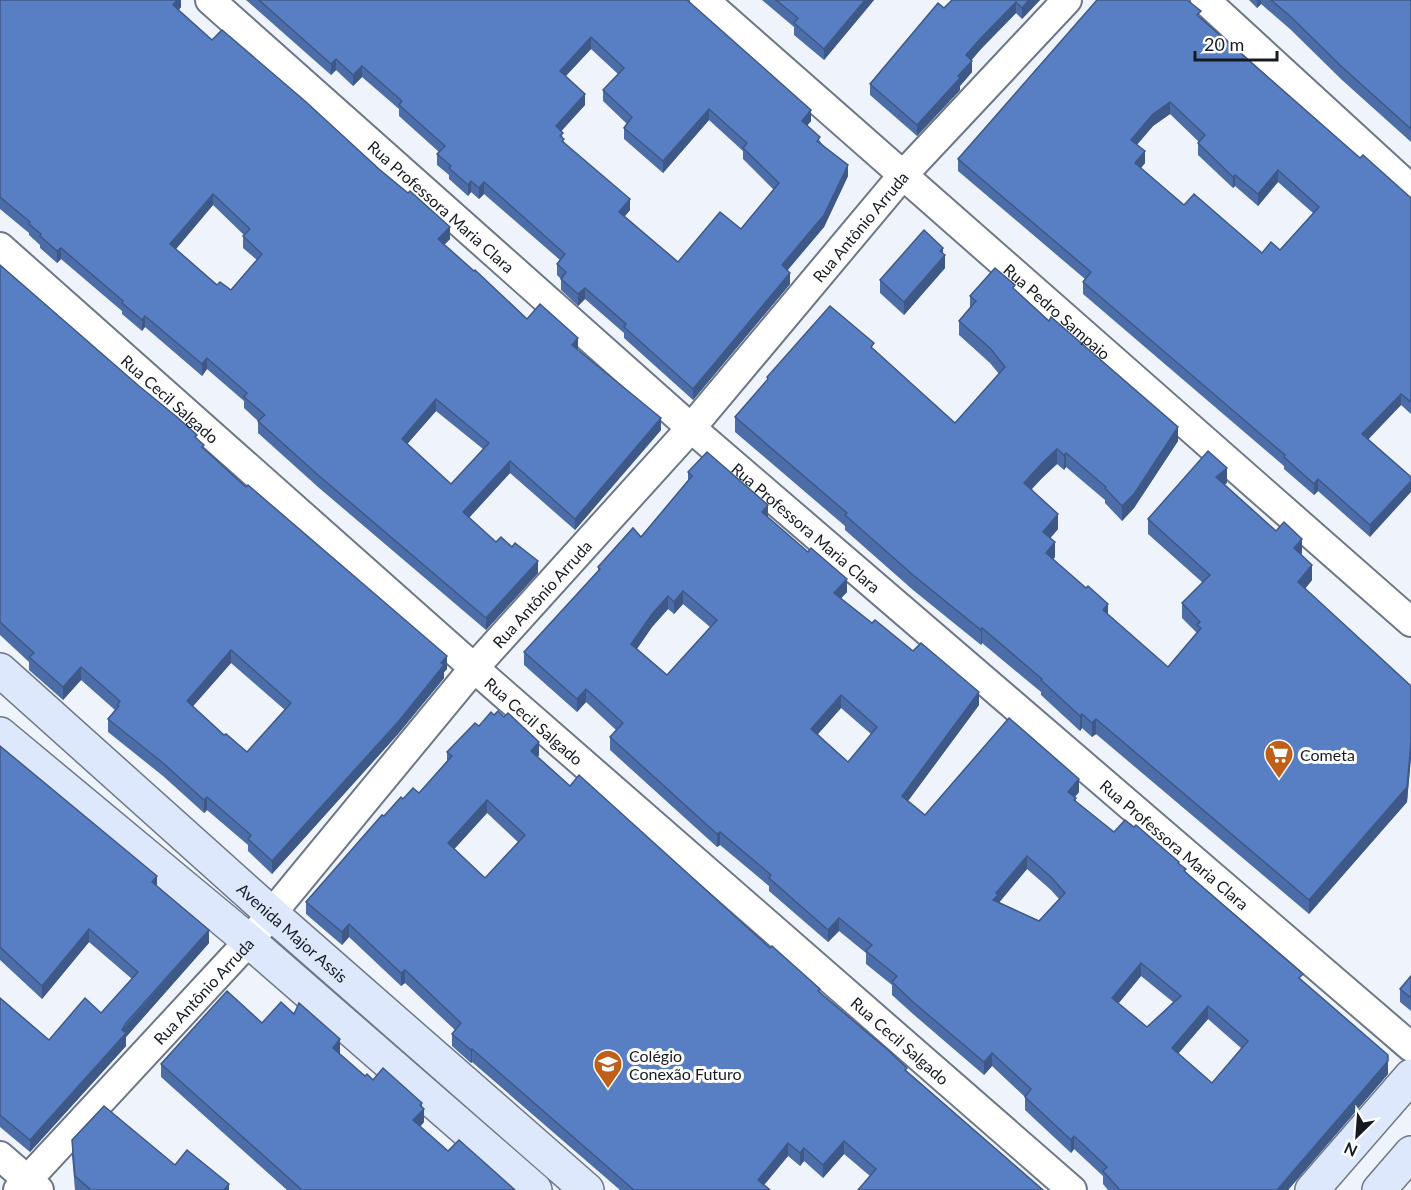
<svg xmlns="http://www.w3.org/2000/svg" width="1411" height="1190" font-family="Lato,sans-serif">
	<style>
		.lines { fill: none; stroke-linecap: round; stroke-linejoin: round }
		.street-casing { stroke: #6d7788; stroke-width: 32 }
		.secondary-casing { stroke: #6d7788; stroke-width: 36 }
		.street { stroke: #fff; stroke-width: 28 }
		.secondary { stroke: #dee8fc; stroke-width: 33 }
		.wall { fill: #4c6da8; fill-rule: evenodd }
		.shaded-wall { fill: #3e5988 }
		.building { fill: #587fc3; stroke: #3e5988; stroke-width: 1.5; fill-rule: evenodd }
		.labels { text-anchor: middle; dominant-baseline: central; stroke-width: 6; stroke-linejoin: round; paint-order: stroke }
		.street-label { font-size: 16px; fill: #161a21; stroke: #fff }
		.poi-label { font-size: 16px; fill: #161a21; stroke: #fff; text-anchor: start }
	</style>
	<rect width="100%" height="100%" fill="#eff4fc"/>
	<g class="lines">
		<g class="street-casing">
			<g id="street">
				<path id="s1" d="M210,0L691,428L1411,1047"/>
				<path id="s2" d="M704,0L1411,622"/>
				<path d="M1205,0L1411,189"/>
				<path id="s3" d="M0,247L474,668L1072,1190"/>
				<path d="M0,1156L39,1190"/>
				<path id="s4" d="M18,1190L249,941L474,668L691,428L902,176L1067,0"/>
			</g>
		</g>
		<g class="secondary-casing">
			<g id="secondary">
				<path id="s5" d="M0,670L272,914L587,1190"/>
				<path d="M0,734L249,941L535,1190"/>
				<path d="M1312,1190L1411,1076"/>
				<path d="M1379,1190L1411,1153"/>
			</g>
		</g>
		<use href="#street" class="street"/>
		<use href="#secondary" class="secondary"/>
	</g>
	<g class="wall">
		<path d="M0,0H181V7L179,10L212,40L450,239L444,245L527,319L578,350L661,430L575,530L510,473L469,518L496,542L538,573L486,630L318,487L258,433V421L244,408V401L207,369L202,376L145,327L142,331L122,314V311L61,259L57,263L40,248V245L29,235V233L0,209ZM213,205L244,235L243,236V248L257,260L231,290L217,285L176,249ZM436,411L483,449L451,484L407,444Z"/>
		<path d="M246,0H687L811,121L807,125L848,176L824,227L787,270L790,284L693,400L624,338V333L585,299L578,306L561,290V279L557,275V264L560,260L484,194L479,199L471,192L468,196L449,179V175L437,165V154L439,152L399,116V109L362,77L353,86L336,70L331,75ZM591,49L618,74L603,90V101L627,124L624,128V139L663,173L709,120L743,151V159L774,190L741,229L678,262L625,216L630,210L564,143L561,131L585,105L566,76Z"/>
		<path d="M762,0H874L824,60L794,35V27Z"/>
		<path d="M952,0H1040L1022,19L1016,13L980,50L971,60L972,72L960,86V90L917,136L870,95V84Z"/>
		<path d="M1249,0H1411V142L1342,80L1290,29L1261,4L1257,8Z"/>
		<path d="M1201,18L1360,158L1411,198V414L1401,405L1368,439L1411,477L1370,537L1318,491L1314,495L1284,469V466L1083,294V282L1085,279L958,171V159ZM1170,114L1199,142L1198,143V155L1233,188L1235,186L1258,206L1278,182L1313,213L1280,250L1262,253L1184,205L1141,168L1145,163L1137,145L1153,126Z"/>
		<path d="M943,254L945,268L904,315L880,293V280Z"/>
		<path d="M0,265L197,439L204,449L447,669L444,672V678L398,734L272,874L248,851V845L207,810L204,813L163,776L108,732V719L115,710L81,680L63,700L29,670V662L0,635ZM231,663L285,710L247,752L224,735L193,706Z"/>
		<path d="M1015,291L1178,441L1134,508L1122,521L1105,503V500L1066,467L1064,470L1057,464L1042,478L1032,489L1058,529L1050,538L1055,557L1053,559L1108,614L1168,667L1197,633L1182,618V603L1203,583L1148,534V519L1227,483L1224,485L1276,531L1302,553L1301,555L1312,580L1305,589L1411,686V757L1407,802L1309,914L1096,734L1092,737L1082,728L1080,731L1041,695V692L982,643L981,645L913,590L845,530V526L735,432V417L767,380V377L874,349L955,423L999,374L990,363L959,335V321L970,308V296Z"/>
		<path d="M688,472L768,517L847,592L841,598L872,623L979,705L908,801L925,815L1079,792L1075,797L1076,801L1114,832L1179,864L1186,872L1303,981L1388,1055V1074L1288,1190H1108L1103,1184V1176L1074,1149L1071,1153L1025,1110V1097L992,1066L984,1075L913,1014L892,995V985L866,964V953L839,931L828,942L769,891V886L720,845L717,847L610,750V737L616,730L586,702L577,712L524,665V652L598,571V567L641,537L688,481ZM683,604L710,627L667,675L637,649L652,627L668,609L674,614ZM841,708L871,734L848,762L818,734ZM1027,869L1051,890L1059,899L1039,921L999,902ZM1141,976L1173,1002L1147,1027L1118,1004ZM1208,1019L1241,1048L1212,1083L1178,1053Z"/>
		<path d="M479,726L539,755L538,757L570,786L820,992L907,1071L1043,1190L870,1176L844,1154L823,1178L804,1161L800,1166L788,1156L764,1185L770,1190H620L472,1062L471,1063L452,1046V1034L455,1030L405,983L401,986L349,937L342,945L306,914V902L384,816L403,799L419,793L447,761V752ZM487,813L518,842L485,878L454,849Z"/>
		<path d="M0,746L157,886L209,943L126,1037V1046L30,1152L0,1127V998L49,1040L101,1013L132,979L89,942L42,999L0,960Z"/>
		<path d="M1411,976V1011L1400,1002V989Z"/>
		<path d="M294,1014L340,1053L339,1054L365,1076L422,1107L424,1122L420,1127L448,1151L515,1190H287L161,1077V1064L262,1023Z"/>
		<path d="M72,1140L175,1165L229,1190H75L72,1156Z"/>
	</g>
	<g class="shaded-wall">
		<path d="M177,0H181V7L173,16V5Z"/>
		<path d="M865,0H874L824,60V49Z"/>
		<path d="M1029,0H1040L1022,19V8Z"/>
		<path d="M1257,0H1261V4L1257,8Z"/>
		<path d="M1016,2V13L980,50L966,67V55L980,39Z"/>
		<path d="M591,37V49L560,82V71Z"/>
		<path d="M336,59V70L331,75V64Z"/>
		<path d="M972,61V72L960,86V90L917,136V125Z"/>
		<path d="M362,66V77L353,86V75Z"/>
		<path d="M585,94V105L556,137V126Z"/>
		<path d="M1170,102V114L1153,126L1131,151V140L1153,114Z"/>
		<path d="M709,109V120L663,173V161Z"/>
		<path d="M811,110V121L802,132V121Z"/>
		<path d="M1145,151V163L1135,175V163Z"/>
		<path d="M848,165V176L824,227L782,277V265Z"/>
		<path d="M1278,170V182L1258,206V194Z"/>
		<path d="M1235,175V186L1233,188V177Z"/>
		<path d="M471,181V192L468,196V185Z"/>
		<path d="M484,182V194L479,199V188Z"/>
		<path d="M213,194V205L170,256V244Z"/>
		<path d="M630,199V210L619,223V212Z"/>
		<path d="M450,227V239L438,251V239Z"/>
		<path d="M61,248V259L57,263V251Z"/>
		<path d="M943,248V258L945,255V268L904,315V302Z"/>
		<path d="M790,273V284L693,400V389Z"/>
		<path d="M585,288V299L578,306V294Z"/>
		<path d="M145,316V327L142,331V320Z"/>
		<path d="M578,338V350L572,345Z"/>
		<path d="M207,358V369L202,376V364Z"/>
		<path d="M1401,394V405L1362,446V434Z"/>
		<path d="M436,399V411L402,450V439Z"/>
		<path d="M661,418V430L575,530V519Z"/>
		<path d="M1178,427V441L1134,508L1122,521V506Z"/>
		<path d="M1057,449V464L1042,478L1024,497V483L1042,463Z"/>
		<path d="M1066,453V467L1064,470V455Z"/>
		<path d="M510,461V473L463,524V512Z"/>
		<path d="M1227,468V483L1216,492V477Z"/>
		<path d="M1318,479V491L1314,495V484Z"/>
		<path d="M1411,481V492L1370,537V525Z"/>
		<path d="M768,505V518L762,512Z"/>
		<path d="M1058,514V529L1043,547V532Z"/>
		<path d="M1302,539V553L1294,563V548Z"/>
		<path d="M1055,542V557L1046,568V553Z"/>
		<path d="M538,561V573L486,630V618Z"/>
		<path d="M1312,565V580L1298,597V582Z"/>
		<path d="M847,579V592L834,606V593Z"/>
		<path d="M683,591V604L674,614V602Z"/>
		<path d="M668,596V609L652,627L631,657V644L652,614Z"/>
		<path d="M1108,604V618L1103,610Z"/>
		<path d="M982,628V643L981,645V630Z"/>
		<path d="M231,650V663L187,713V701Z"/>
		<path d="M447,656V669L444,672V678L398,734L272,874V861Z"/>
		<path d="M81,667V680L63,700V687Z"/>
		<path d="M586,689V702L577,712V699Z"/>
		<path d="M979,692V705L902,809V796Z"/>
		<path d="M841,695V708L811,742V729Z"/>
		<path d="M1082,714V728L1080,731V716Z"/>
		<path d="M1096,719V734L1092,737V723Z"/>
		<path d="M539,742V755L531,763V751Z"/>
		<path d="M1411,742V757L1407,802L1309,914V900Z"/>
		<path d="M1079,779V792L1068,805V792Z"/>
		<path d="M207,797V810L204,813V800Z"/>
		<path d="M487,800V813L448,856V843Z"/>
		<path d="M720,832V845L717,847V834Z"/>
		<path d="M1027,856V869L998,904L993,900L996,893Z"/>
		<path d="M157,876V889L152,882Z"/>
		<path d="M839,918V931L828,942V930Z"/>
		<path d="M349,924V937L342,945V932Z"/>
		<path d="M89,929V942L42,999V986Z"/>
		<path d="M209,930V943L126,1037V1046L30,1152V1140L122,1030Z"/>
		<path d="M1141,963V976L1112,1011V998Z"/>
		<path d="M405,970V983L401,986V973Z"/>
		<path d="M1208,1006V1019L1172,1061V1048Z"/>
		<path d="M340,1039V1053L333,1062V1048Z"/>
		<path d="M472,1049V1062L471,1063V1050Z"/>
		<path d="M992,1053V1066L984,1075V1062Z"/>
		<path d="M1388,1061V1074L1288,1190H1277Z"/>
		<path d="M422,1103V1110L424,1109V1122L413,1134V1120L420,1105Z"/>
		<path d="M1074,1136V1149L1071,1153V1140Z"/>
		<path d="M844,1141V1154L823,1178V1165Z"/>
		<path d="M788,1143V1156L760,1190L758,1180Z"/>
		<path d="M804,1148V1161L800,1166V1153Z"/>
		<path d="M229,1184V1190H224Z"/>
	</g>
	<g class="building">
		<path d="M0,0H177L173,5L212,40L222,30L305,101L379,169L408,193L410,191L450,227L438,239L474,271L475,270L527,319L540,304L578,338L572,345L661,418L575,519L510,461L463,512L496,542L501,537L512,547L515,543L538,561L486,618L318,475L258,421L265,415L244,397L247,393L207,358L202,364L145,316L142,320L122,303L123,301L61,248L57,251L40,236L41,234L29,224L30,222L0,197ZM213,194L250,229L243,236L262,254L231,290L220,282L217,285L170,244ZM436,399L489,443L451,484L402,439Z"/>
		<path d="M259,0H687L811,110L802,121L820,137L817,141L848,165L824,215L782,265L790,273L693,389L624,327L626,324L585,288L578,294L561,279L566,272L557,264L565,254L484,182L479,188L471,181L468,185L449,168L451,166L437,154L445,146L399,105L402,101L362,66L353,75L336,59L331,64ZM591,37L624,68L603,90L632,117L624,128L663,161L709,109L747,143L743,148L779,183L741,229L720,212L678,262L619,212L630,199L562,141L564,139L560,136L563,133L556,126L585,94L560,71Z"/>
		<path d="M776,0H865L824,49L794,23L798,18Z"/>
		<path d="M952,0H1029L1022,8L1016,2L980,39L966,55L972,61L958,76L960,78L917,125L870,84L938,3L944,8Z"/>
		<path d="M1097,0H1187L1201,11L1197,15L1360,158L1363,155L1411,198V402L1401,394L1362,434L1411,477V481L1370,525L1318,479L1314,484L1284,457L1285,455L1083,282L1091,272L958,159ZM1170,102L1205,135L1198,143L1233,177L1235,175L1258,194L1278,170L1319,207L1280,250L1271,242L1262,253L1194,194L1184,205L1135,163L1145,151L1131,140L1153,114Z"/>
		<path d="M1271,0H1411V129L1342,67L1290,16Z"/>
		<path d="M924,230L943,248L940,251L945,255L904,302L880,280Z"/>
		<path d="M0,265L139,386L177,417L197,435L195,437L204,445L202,447L246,487L248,485L447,656L441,663L444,665L398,722L272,861L248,839L251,835L207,797L204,800L163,763L108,719L119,706L117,705L120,701L81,667L63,687L29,657L34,653L0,622ZM231,650L291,703L247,752L226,734L224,735L187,701Z"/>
		<path d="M995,268L1015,285L1013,288L1049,321L1051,317L1178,427L1134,494L1122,506L1105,488L1106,487L1066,453L1064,455L1057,449L1042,463L1024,483L1058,514L1043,532L1055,542L1046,553L1086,588L1088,586L1108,604L1103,610L1168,667L1201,628L1197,625L1200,622L1182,603L1210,575L1148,519L1208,451L1227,468L1216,477L1276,531L1284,522L1302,539L1294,548L1312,565L1298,582L1411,686V742L1407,787L1309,900L1096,719L1092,723L1082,714L1080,716L1041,680L1042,679L982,628L981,630L913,575L845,515L847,513L735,417L768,379L767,377L830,306L874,343L871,347L955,423L1005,367L990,348L959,321L976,301L970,296Z"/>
		<path d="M707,452L768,505L762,512L808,552L811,548L847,579L834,593L872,623L875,620L913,651L921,643L979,692L902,796L925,815L1009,718L1079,779L1068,792L1076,798L1074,800L1114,832L1125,820L1134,827L1136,825L1179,862L1178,863L1186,869L1184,871L1303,974L1299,978L1388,1055V1061L1277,1190H1120L1103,1171L1107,1167L1074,1136L1071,1140L1025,1097L1031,1089L992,1053L984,1062L913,1002L892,982L897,976L866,951L872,945L839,918L828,930L769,878L771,875L720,832L717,834L610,737L623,723L586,689L577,699L524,652L600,569L598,567L633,528L641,537L692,476L688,472ZM683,591L717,620L667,675L631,644L652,614L668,596L674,602ZM841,695L877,727L848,762L811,729ZM1027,856L1051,877L1065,893L1039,921L993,900L998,895L996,893ZM1141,963L1181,996L1147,1027L1112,998ZM1208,1006L1248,1041L1212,1083L1172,1048Z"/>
		<path d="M498,711L504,717L508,713L539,742L531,751L570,786L579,775L770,948L772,946L820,989L818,991L888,1050L907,1068L905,1070L1043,1190H858L876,1169L844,1141L823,1165L804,1148L800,1153L788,1143L758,1180L770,1190H634L472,1049L471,1050L452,1034L461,1023L405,970L401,973L349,924L342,932L306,902L382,815L384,816L401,797L403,799L413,788L419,793L452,756L447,752L475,723L479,726L491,712L494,715ZM487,800L525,835L485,878L448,843Z"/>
		<path d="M0,746L157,876L152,882L209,930L126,1023L122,1030L126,1033L30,1140L0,1115V998L49,1040L85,998L101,1013L138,972L89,929L42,986L0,947Z"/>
		<path d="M1411,976V998L1400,989Z"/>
		<path d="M227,991L262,1023L281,1002L294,1014L299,1003L340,1039L333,1048L365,1076L367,1074L373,1080L383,1068L422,1103L420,1105L424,1109L413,1120L448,1151L459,1140L515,1190H302L161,1064Z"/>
		<path d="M104,1106L175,1165L187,1150L229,1184L224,1190H91L75,1176L72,1140Z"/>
	</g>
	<defs>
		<g id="supermarket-pin" transform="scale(1.5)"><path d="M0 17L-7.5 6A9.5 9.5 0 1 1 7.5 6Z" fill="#bf5f19" stroke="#fff"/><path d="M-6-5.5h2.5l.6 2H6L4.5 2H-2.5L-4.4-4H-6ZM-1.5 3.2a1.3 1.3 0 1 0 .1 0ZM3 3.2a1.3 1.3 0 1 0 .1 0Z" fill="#fff"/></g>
		<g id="school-pin" transform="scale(1.5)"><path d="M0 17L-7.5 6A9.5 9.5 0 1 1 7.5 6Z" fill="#bf5f19" stroke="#fff"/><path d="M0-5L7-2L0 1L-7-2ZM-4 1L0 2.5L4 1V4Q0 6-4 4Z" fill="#fff"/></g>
	</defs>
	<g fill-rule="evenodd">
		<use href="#supermarket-pin" x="1279" y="754"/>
		<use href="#school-pin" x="608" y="1064"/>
	</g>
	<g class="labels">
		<g class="street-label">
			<text stroke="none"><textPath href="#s1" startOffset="310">Rua Professora Maria Clara</textPath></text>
			<text stroke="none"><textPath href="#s4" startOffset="1280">Rua Antônio Arruda</textPath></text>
			<text stroke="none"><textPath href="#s2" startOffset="471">Rua Pedro Sampaio</textPath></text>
			<text stroke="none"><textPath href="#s3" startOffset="228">Rua Cecil Salgado</textPath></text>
			<text stroke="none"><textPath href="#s1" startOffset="796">Rua Professora Maria Clara</textPath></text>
			<text stroke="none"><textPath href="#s4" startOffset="794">Rua Antônio Arruda</textPath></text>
			<text stroke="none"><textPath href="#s3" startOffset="714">Rua Cecil Salgado</textPath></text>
			<text stroke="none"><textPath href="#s1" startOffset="1282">Rua Professora Maria Clara</textPath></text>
			<text stroke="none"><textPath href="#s5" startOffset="393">Avenida Major Assis</textPath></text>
			<text stroke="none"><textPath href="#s4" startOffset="272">Rua Antônio Arruda</textPath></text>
			<text stroke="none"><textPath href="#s3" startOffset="1200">Rua Cecil Salgado</textPath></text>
		</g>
		<g class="poi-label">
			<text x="1300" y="754">Cometa</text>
			<text x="629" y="1055">Colégio<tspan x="629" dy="18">Conexão Futuro</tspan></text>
		</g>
	</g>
	<g transform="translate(1357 1136) rotate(205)" stroke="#ffffff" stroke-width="4.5" paint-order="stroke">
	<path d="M0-4.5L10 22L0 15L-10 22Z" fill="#161a21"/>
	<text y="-9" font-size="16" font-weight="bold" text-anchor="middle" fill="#161a21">N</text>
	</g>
	<path d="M1195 51v9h82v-9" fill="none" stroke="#161a21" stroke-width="3"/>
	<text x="1204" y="51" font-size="18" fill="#161a21" stroke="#ffffff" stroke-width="4.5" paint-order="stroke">20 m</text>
</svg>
